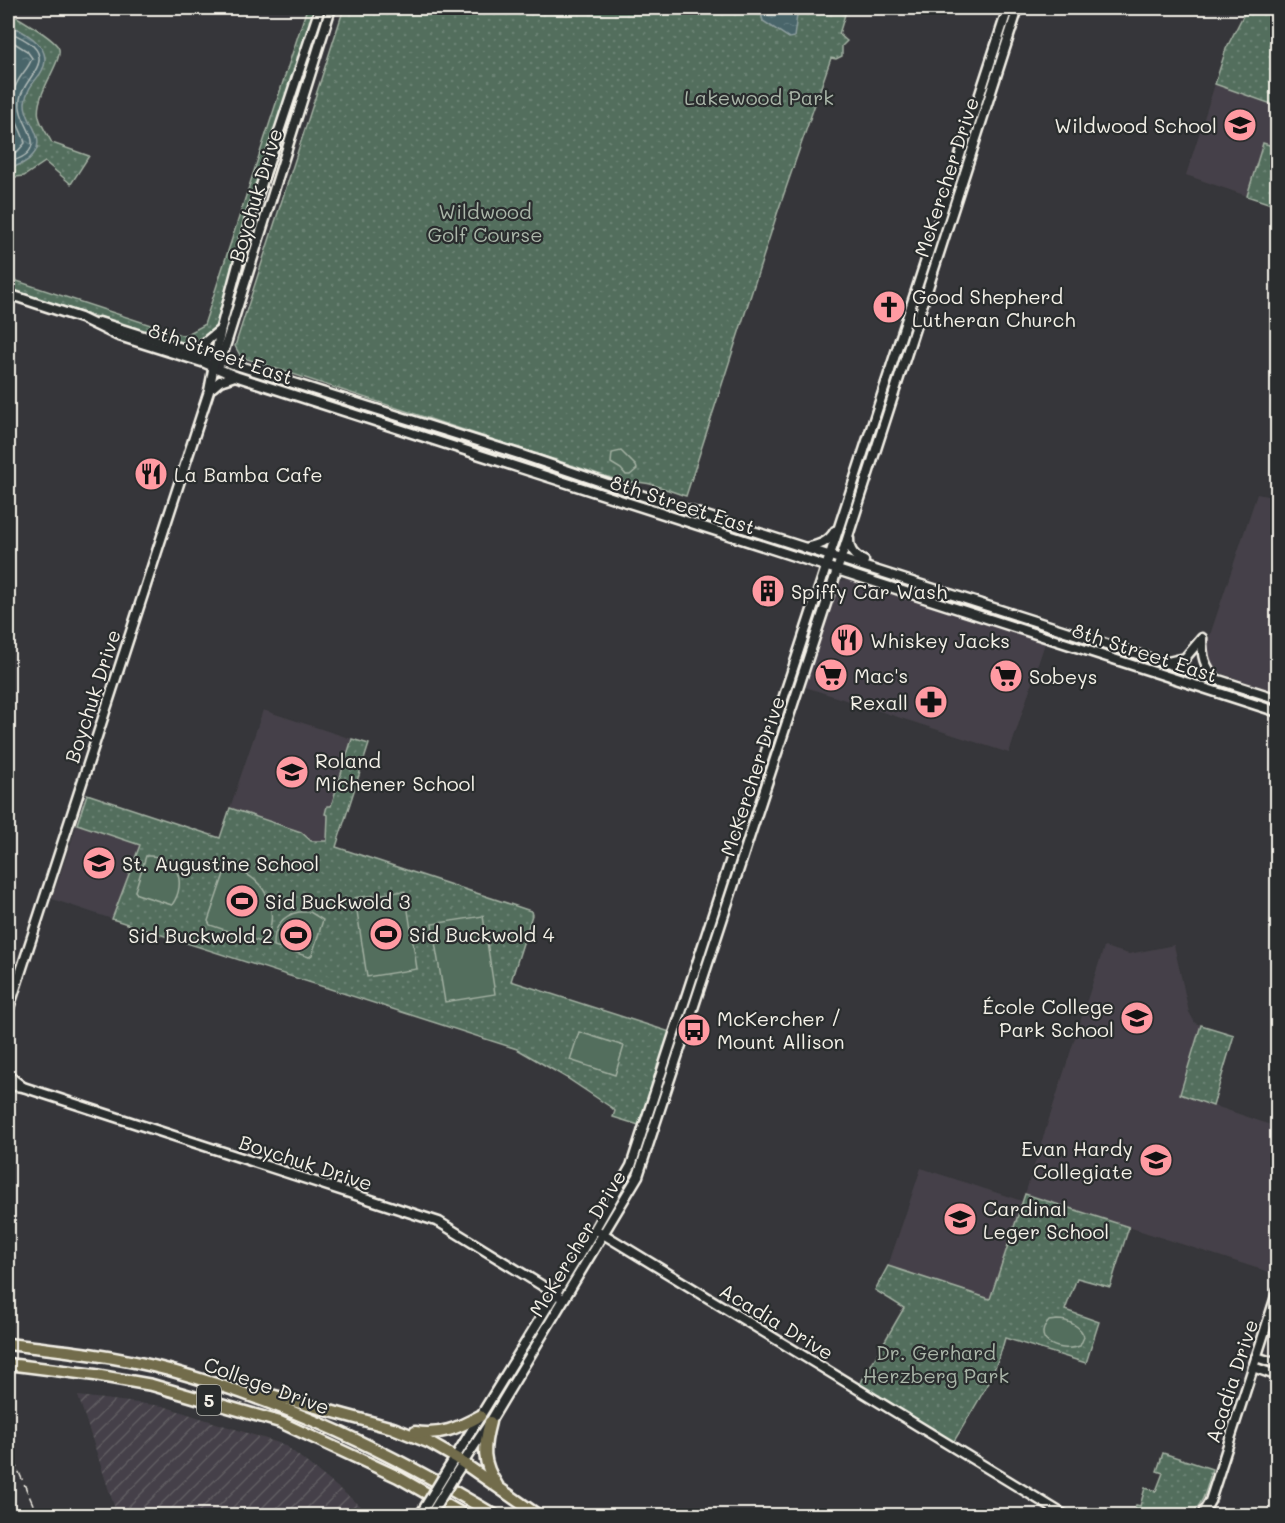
<svg xmlns="http://www.w3.org/2000/svg" width="1285" height="1523" font-family="Mali,sans-serif">
	<style>
		.built { fill: #454148 }
		.industrial { fill: url(#industrial-furrows) }
		.grass { fill: url(#grass-dots); stroke: #a3b0a2; stroke-width: 1.5 }
		.garden { fill: #526e5d; stroke: #a3b0a2; stroke-width: 1.5 }
		.water { fill: url(#water-ripples); stroke: #8d9d9d; stroke-width: 1.5 }
		.lines { fill: none; stroke-linecap: round; stroke-linejoin: round }
		.shore { stroke: #afb9b6; stroke-width: 1.5 }
		.secondary-casing { stroke: #f4f1e8; stroke-width: 13 }
		.highway-casing { stroke: #f4f1e8; stroke-width: 15 }
		.secondary { stroke: #2a2d2e; stroke-width: 8 }
		.highway { stroke: #726c4b; stroke-width: 10 }
		.rail { stroke: #f4f1e8; stroke-width: 1.5; stroke-dasharray: 9 4.5; stroke-linecap: butt }
		.secondary-bridge-casing { stroke: #f4f1e8; stroke-width: 13; stroke-linecap: butt }
		.secondary-bridge { stroke: #2a2d2e; stroke-width: 8 }
		.labels { text-anchor: middle; dominant-baseline: central; stroke-width: 4.5; stroke-linejoin: round; paint-order: stroke }
		.shield { fill: #2a2d2e; stroke: #b7b6b0; stroke-width: 1.5 }
		.shield-label { font-size: 18px; font-weight: bold; fill: #f4f1e8 }
		.park-label { font-size: 20px; fill: #abb6a9; stroke: #2a2d2e }
		.poi-label { font-size: 20px; fill: #f4f1e8; stroke: #2a2d2e; text-anchor: start }
		.street-label { font-size: 20px; fill: #f4f1e8; stroke: #2a2d2e }
	</style>
	<defs>
		<pattern id="industrial-furrows" width="10" height="10" patternUnits="userSpaceOnUse" patternTransform="scale(1.5)"><rect width="10" height="10" fill="#454148"/><path d="M-1 1l2-2M0 10L10 0M9 11l2-2" fill="none" stroke="#605d62"/></pattern>
		<pattern id="grass-dots" width="8" height="8" patternUnits="userSpaceOnUse" patternTransform="scale(1.5)"><rect width="8" height="8" fill="#526e5d"/><path d="M2 2h.1M6 6h.1" fill="none" stroke="#6c8374" stroke-width="1.8" stroke-linecap="round"/></pattern>
		<pattern id="water-ripples" width="26" height="14" patternUnits="userSpaceOnUse" patternTransform="scale(1.5)"><rect width="26" height="14" fill="#48656b"/><path d="M2 4q2-2 4 0t4 0M15 11q2-2 4 0t4 0" fill="none" stroke="#637c80"/></pattern>
	</defs>
	<rect width="100%" height="100%" fill="#36363a"/>
	<filter id="ink" filterUnits="userSpaceOnUse"><feTurbulence type="fractalNoise" baseFrequency=".0167" numOctaves="2"/><feDisplacementMap in="SourceGraphic" scale="12" xChannelSelector="R" yChannelSelector="G"/><feConvolveMatrix kernelMatrix="1 2 1 2 8 2 1 2 1" color-interpolation-filters="sRGB"/></filter>
	<g filter="url(#ink)">
		<g class="built">
			<path d="M1215,84L1277,106L1276,147L1263,144L1247,196L1186,175Z"/>
			<path d="M1257,494L1277,498V693L1215,671L1208,664L1205,650Z"/>
			<path d="M861,577L1047,637L1009,753L799,685L832,588L840,581Z"/>
			<path d="M263,710L352,739L328,817L327,841H311L301,832L230,808Z"/>
			<path d="M77,824L140,844L112,919L52,899Z"/>
			<path d="M1174,945L1189,1012L1195,1023L1201,1025L1180,1094L1277,1127L1278,1267L1275,1274L1025,1194L1104,947L1129,954Z"/>
			<path d="M921,1168L1022,1201L990,1299L888,1266Z"/>
		</g>
		<path class="industrial" d="M78,1396L163,1406L285,1445L372,1515H117Z"/>
		<g class="grass">
			<path d="M307,8H316L219,321L204,341L191,343L170,340L8,289V278L184,336L204,325Z"/>
			<path d="M344,8H760L763,21L796,12L798,8H847L839,34L847,41L842,46V56L836,59L831,58L778,211L686,496C668,491 645,478 626,483L241,357L235,346Z"/>
			<path d="M1247,8H1277V106L1215,84L1226,49Z"/>
			<path d="M8,12C19,18 52,37 58,47C66,58 33,95 39,117C41,126 48,135 52,143L89,156L71,184L45,162L24,176L8,178Z"/>
			<path d="M1263,143L1276,147L1277,144V206L1247,196Z"/>
			<path d="M352,739L369,744L336,847L531,911L532,915L511,981L670,1032L639,1125L613,1117L615,1111L612,1108L567,1078L517,1049L112,919L140,845L77,824L87,794L220,838L230,808L301,832L311,841H327L328,815L325,814L327,806H331Z"/>
			<path d="M1201,1025L1234,1035L1213,1106L1180,1094Z"/>
			<path d="M1025,1194L1129,1227L1110,1287L1077,1278L1065,1310L1099,1322L1086,1363L1005,1338C995,1378 972,1411 951,1446L857,1389L904,1308L875,1290L888,1266L990,1299Z"/>
			<path d="M1163,1453L1212,1469C1208,1483 1204,1509 1187,1515C1178,1518 1145,1516 1133,1515L1136,1505L1140,1506L1145,1488L1156,1491L1163,1473L1157,1471Z"/>
		</g>
		<g class="garden">
			<path d="M621,451L636,466L637,469L630,475H626L621,469L611,463L612,453Z"/>
			<path d="M146,856C177,854 188,882 172,905L137,894L135,891Z"/>
			<path d="M226,868C264,872 283,910 264,943L210,925L208,921Z"/>
			<path d="M405,891L417,969L367,977L355,898Z"/>
			<path d="M299,912H310L323,920L312,955L309,957L274,946C273,928 282,915 299,912Z"/>
			<path d="M483,916L495,994L445,1002L432,924Z"/>
			<path d="M579,1032L624,1046L615,1075L570,1060Z"/>
			<path d="M1057,1320C1068,1320 1081,1326 1084,1337L1080,1346C1064,1353 1029,1343 1049,1321Z"/>
		</g>
		<g class="water">
			<path d="M760,8H798L794,37L789,38L763,21Z"/>
			<path d="M8,24C27,33 57,49 40,74C33,83 26,91 25,103C24,121 48,137 33,155C27,163 19,166 9,168H8Z"/>
		</g>
		<g class="lines">
			<g class="shore">
				<path d="M8,31C18,36 38,44 39,57C41,70 22,84 20,99C17,118 34,131 32,144C31,155 17,160 8,162"/>
				<path d="M8,39L27,51L32,58C29,68 21,74 17,83C3,108 19,121 25,143L18,151L8,155"/>
			</g>
			<g class="secondary-casing">
				<g id="secondary">
					<path d="M8,294L81,318L116,335L205,363L235,376L1278,712"/>
					<path d="M99,322L522,455L634,493L1278,699"/>
					<path d="M191,348L199,347L220,330"/>
					<path d="M220,363L331,8"/>
					<path d="M213,387L220,381L235,376"/>
					<path d="M849,539C849,551 854,556 864,561"/>
					<path d="M806,548C819,545 828,543 835,531"/>
					<path d="M1202,639C1202,656 1204,666 1216,679"/>
					<path d="M1168,662L1185,658L1202,638"/>
					<path d="M8,1011L209,391L221,328L251,216L320,8"/>
					<path d="M8,1075L23,1087"/>
					<path d="M8,1085L23,1087L57,1098L439,1222L559,1296"/>
					<path d="M600,1232L1066,1516"/>
					<path d="M1256,1357L1278,1364"/>
					<path d="M1253,1367L1278,1376"/>
					<path d="M448,1469L595,1229L631,1166L1008,8"/>
					<path d="M455,1475L490,1422L638,1176L841,558L1018,8"/>
					<path d="M1201,1516L1210,1501L1278,1290"/>
				</g>
			</g>
			<g class="highway-casing">
				<g id="highway">
					<path d="M8,1344C61,1350 117,1356 169,1370C289,1403 390,1452 496,1516"/>
					<path d="M8,1364L95,1375L152,1385L280,1422L398,1477L466,1516"/>
					<path d="M260,1392L393,1428L428,1442L456,1458L539,1516"/>
					<path d="M490,1422C483,1448 482,1462 497,1485"/>
					<path d="M415,1432C440,1436 458,1428 480,1416"/>
				</g>
			</g>
			<use href="#secondary" class="secondary"/>
			<use href="#highway" class="highway"/>
			<path class="rail" d="M8,1447L38,1516"/>
			<g class="secondary-bridge-casing">
				<g id="secondary-bridge">
					<path d="M420,1515L448,1469"/>
					<path d="M430,1516L455,1475"/>
				</g>
			</g>
			<use href="#secondary-bridge" class="secondary-bridge"/>
		</g>
	</g>
	<defs>
		<g id="school-disc" transform="scale(1.725)"><circle r="9.5" fill="#ff9aa2" stroke="#2a2d2e"/><path d="M0-5L7-2L0 1L-7-2ZM-4 1L0 2.5L4 1V4Q0 6-4 4Z" fill="#111"/></g>
		<g id="church-disc" transform="scale(1.725)"><circle r="9.5" fill="#ff9aa2" stroke="#2a2d2e"/><path d="M-1.2-6h2.4v3.5h3.3v2.4h-3.3V6h-2.4V-.1h-3.3v-2.4h3.3Z" fill="#111"/></g>
		<g id="restaurant-disc" transform="scale(1.725)"><circle r="9.5" fill="#ff9aa2" stroke="#2a2d2e"/><path d="M-5-6h1v4h1v-4h1v4h1v-4h1v5L-1.5 .5V6h-2V.5L-5-1ZM5-6V6H3V1.5H1.5Q1.5-4 5-6Z" fill="#111"/></g>
		<g id="building-disc" transform="scale(1.725)"><circle r="9.5" fill="#ff9aa2" stroke="#2a2d2e"/><path d="M-4-6H4V6H1V3H-1V6H-4ZM-2.5-4.3h1.7v1.8h-1.7ZM.8-4.3h1.7v1.8H.8ZM-2.5-1h1.7V.8h-1.7ZM.8-1h1.7V.8H.8Z" fill="#111"/></g>
		<g id="supermarket-disc" transform="scale(1.725)"><circle r="9.5" fill="#ff9aa2" stroke="#2a2d2e"/><path d="M-6-5.5h2.5l.6 2H6L4.5 2H-2.5L-4.4-4H-6ZM-1.5 3.2a1.3 1.3 0 1 0 .1 0ZM3 3.2a1.3 1.3 0 1 0 .1 0Z" fill="#111"/></g>
		<g id="pharmacy-disc" transform="scale(1.725)"><circle r="9.5" fill="#ff9aa2" stroke="#2a2d2e"/><path d="M-2-6h4v4h4v4h-4v4h-4v-4h-4v-4h4Z" fill="#111"/></g>
		<g id="stadium-disc" transform="scale(1.725)"><circle r="9.5" fill="#ff9aa2" stroke="#2a2d2e"/><path d="M0-5a6.5 5 0 1 0 0 10a6.5 5 0 1 0 0-10ZM-3.5-1.8h7v3.6h-7Z" fill="#111"/></g>
		<g id="bus-disc" transform="scale(1.725)"><circle r="9.5" fill="#ff9aa2" stroke="#2a2d2e"/><path d="M-5-6H5V4H4V6H2V4H-2V6H-4V4H-5ZM-3.5-4V0h7V-4ZM-3.5 1.2v1.5H-2V1.2ZM2 1.2v1.5H3.5V1.2Z" fill="#111"/></g>
	</defs>
	<g fill-rule="evenodd">
		<use href="#school-disc" x="1240" y="125"/>
		<use href="#church-disc" x="889" y="307"/>
		<use href="#restaurant-disc" x="151" y="474"/>
		<use href="#building-disc" x="768" y="591"/>
		<use href="#restaurant-disc" x="847" y="640"/>
		<use href="#supermarket-disc" x="831" y="675"/>
		<use href="#supermarket-disc" x="1006" y="676"/>
		<use href="#pharmacy-disc" x="931" y="702"/>
		<use href="#school-disc" x="292" y="772"/>
		<use href="#school-disc" x="99" y="863"/>
		<use href="#stadium-disc" x="242" y="901"/>
		<use href="#stadium-disc" x="386" y="934"/>
		<use href="#stadium-disc" x="296" y="935"/>
		<use href="#school-disc" x="1137" y="1018"/>
		<use href="#bus-disc" x="694" y="1030"/>
		<use href="#school-disc" x="1156" y="1160"/>
		<use href="#school-disc" x="960" y="1219"/>
	</g>
	<g class="labels">
		<rect class="shield" x="197" y="1385" width="24" height="30" rx="4.5"/>
		<g class="shield-label">
			<text x="209" y="1400">5</text>
		</g>
		<g class="park-label">
			<text x="759" y="97">Lakewood Park</text>
			<text x="485" y="211">Wildwood<tspan x="485" dy="23">Golf Course</tspan></text>
			<text x="936" y="1352">Dr. Gerhard<tspan x="936" dy="23">Herzberg Park</tspan></text>
		</g>
		<g class="poi-label">
			<text x="1217" y="125" text-anchor="end">Wildwood School</text>
			<text x="912" y="296">Good Shepherd<tspan x="912" dy="23">Lutheran Church</tspan></text>
			<text x="174" y="474">La Bamba Cafe</text>
			<text x="791" y="591">Spiffy Car Wash</text>
			<text x="870" y="640">Whiskey Jacks</text>
			<text x="854" y="675">Mac's</text>
			<text x="1029" y="676">Sobeys</text>
			<text x="908" y="702" text-anchor="end">Rexall</text>
			<text x="315" y="760">Roland<tspan x="315" dy="23">Michener School</tspan></text>
			<text x="122" y="863">St. Augustine School</text>
			<text x="265" y="901">Sid Buckwold 3</text>
			<text x="409" y="934">Sid Buckwold 4</text>
			<text x="273" y="935" text-anchor="end">Sid Buckwold 2</text>
			<text x="1114" y="1006" text-anchor="end">École College<tspan x="1114" dy="23">Park School</tspan></text>
			<text x="717" y="1018">McKercher /<tspan x="717" dy="23">Mount Allison</tspan></text>
			<text x="1133" y="1148" text-anchor="end">Evan Hardy<tspan x="1133" dy="23">Collegiate</tspan></text>
			<text x="983" y="1208">Cardinal<tspan x="983" dy="23">Leger School</tspan></text>
		</g>
		<g class="street-label">
			<text transform="translate(946 177) rotate(-72)">McKercher Drive</text>
			<text transform="translate(255 195) rotate(-73)">Boychuk Drive</text>
			<text transform="translate(221 353) rotate(19)">8th Street East</text>
			<text transform="translate(683 504) rotate(18)">8th Street East</text>
			<text transform="translate(1145 652) rotate(18)">8th Street East</text>
			<text transform="translate(92 696) rotate(-72)">Boychuk Drive</text>
			<text transform="translate(752 776) rotate(-72)">McKercher Drive</text>
			<text transform="translate(306 1162) rotate(18)">Boychuk Drive</text>
			<text transform="translate(577 1243) rotate(-59)">McKercher Drive</text>
			<text transform="translate(777 1321) rotate(31)">Acadia Drive</text>
			<text transform="translate(1231 1381) rotate(-72)">Acadia Drive</text>
			<text transform="translate(267 1385) rotate(20)">College Drive</text>
		</g>
	</g>
	<rect width="1285" height="1523" fill="none" stroke="#2a2d2e" stroke-width="30"/>
	<rect x="15" y="15" width="1255" height="1493" fill="none" stroke="#f4f1e8" stroke-width="2" filter="url(#ink)"/>
</svg>
